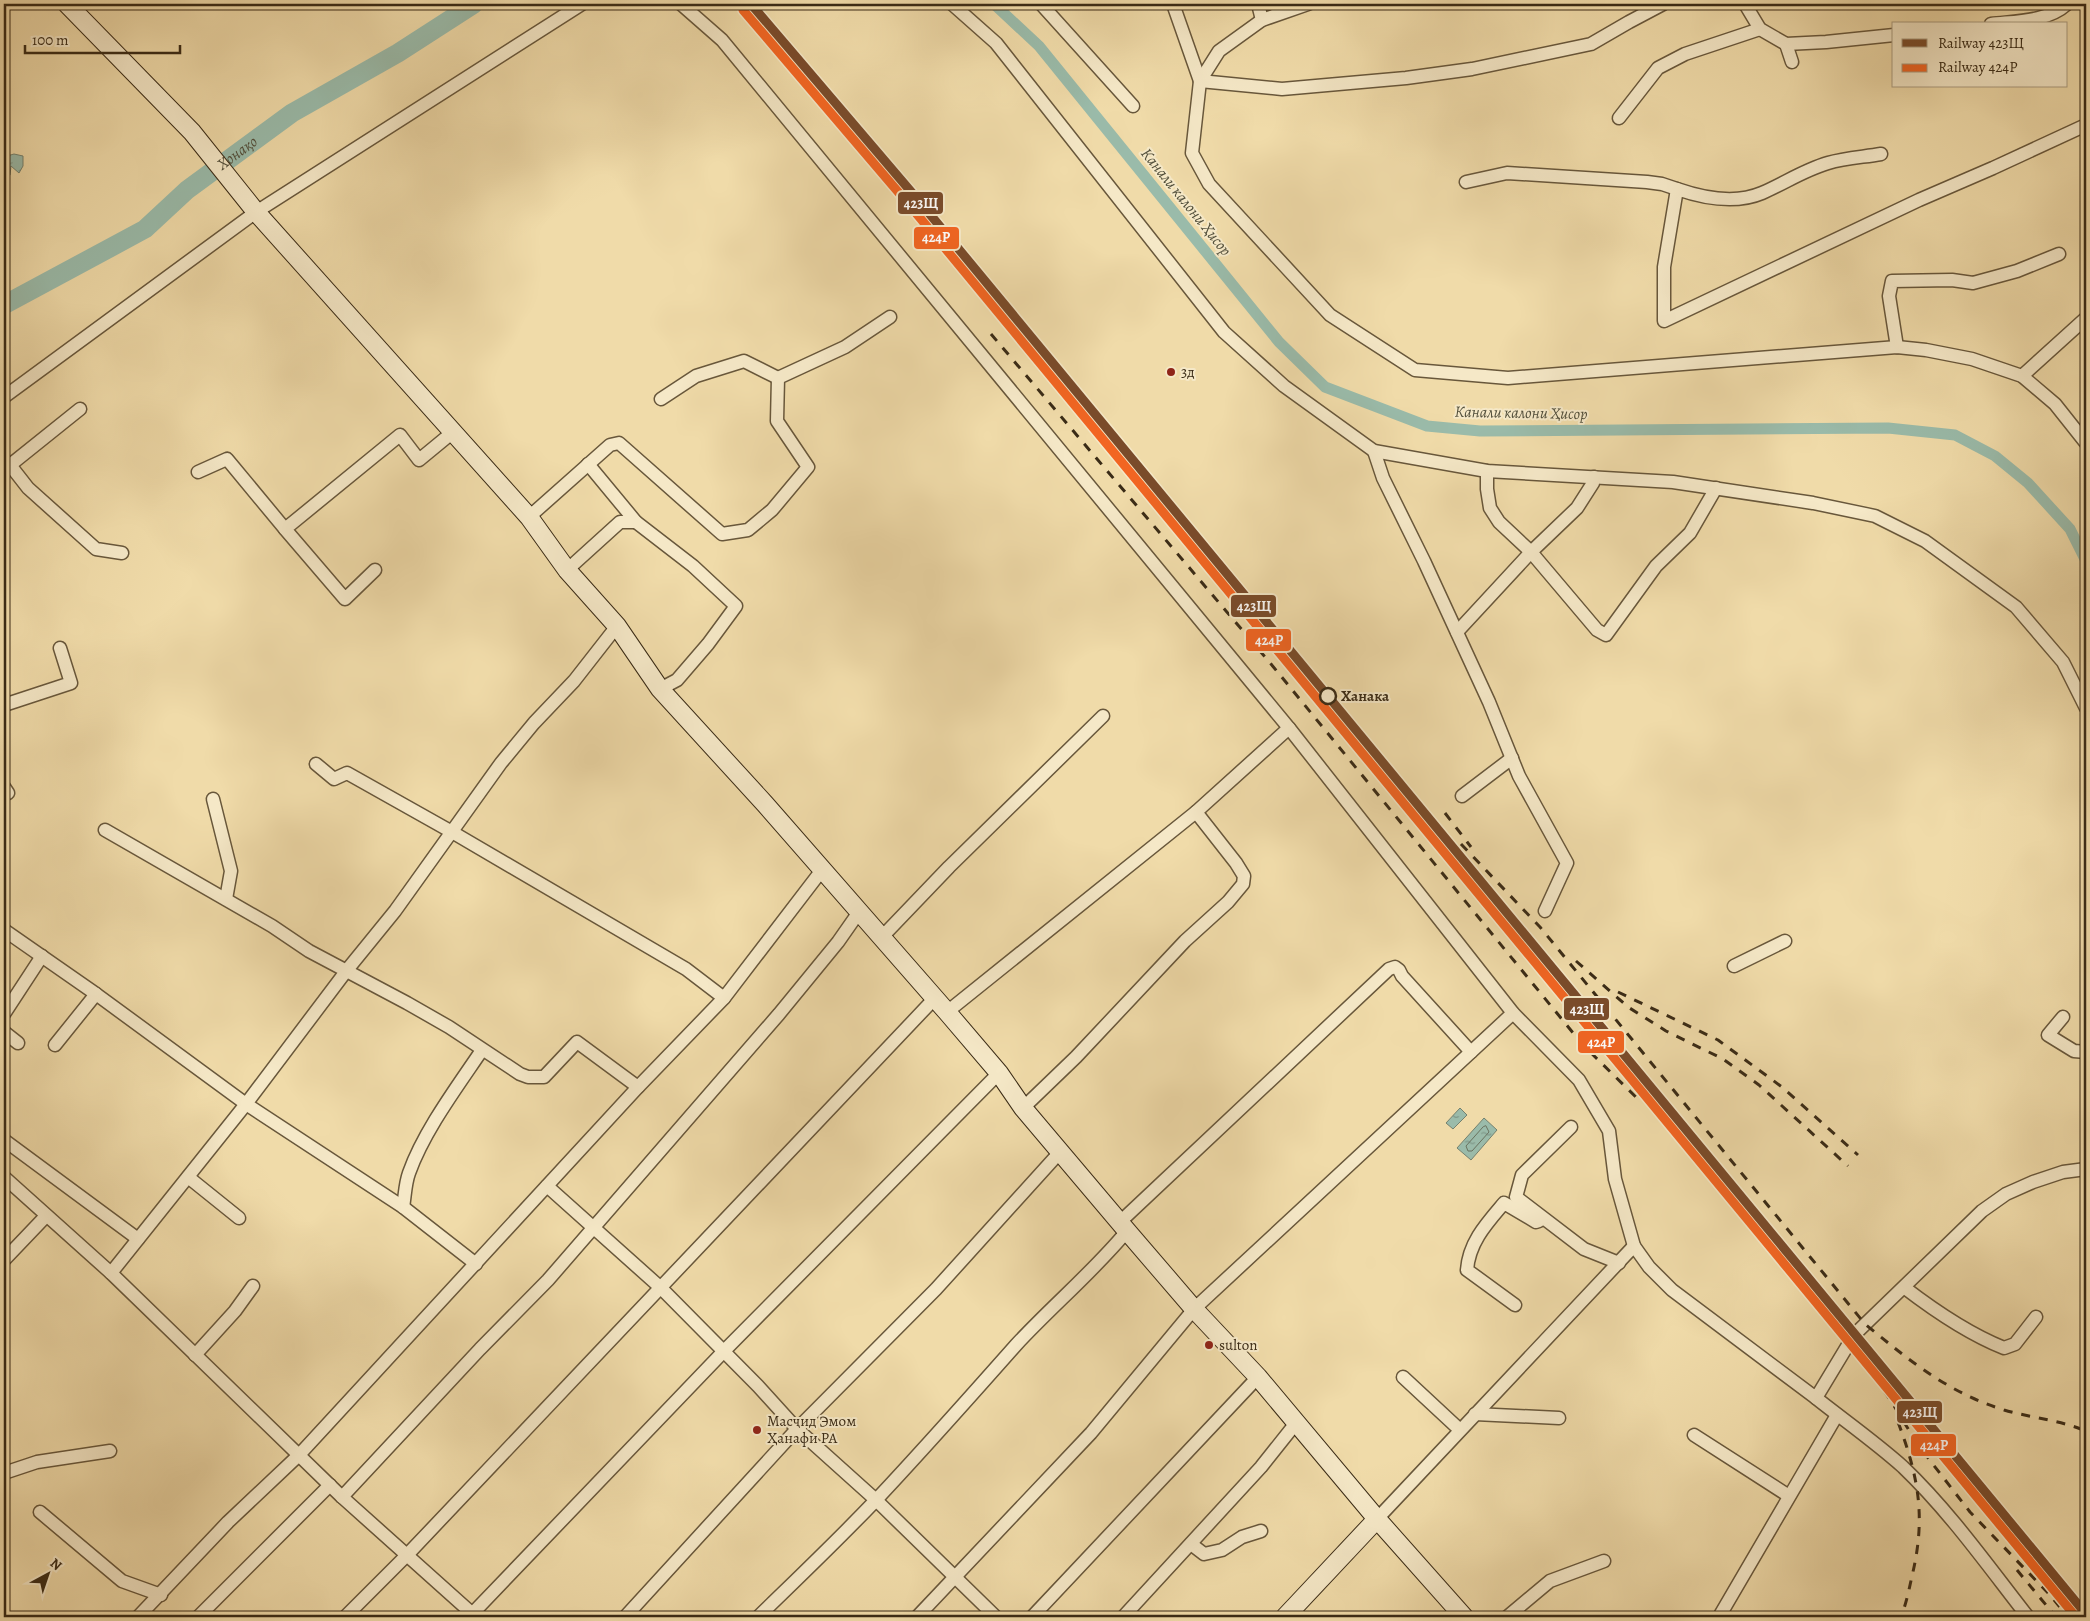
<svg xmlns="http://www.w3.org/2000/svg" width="2090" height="1621" font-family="Alegreya,serif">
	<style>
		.water { fill: url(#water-ripples); stroke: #74816f }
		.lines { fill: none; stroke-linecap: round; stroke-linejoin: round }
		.shore { stroke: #6a7360; stroke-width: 1 }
		.canal { stroke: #9abbaa; stroke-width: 11 }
		.river { stroke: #9abbaa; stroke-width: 19 }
		.street-casing { stroke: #68573b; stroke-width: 15 }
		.secondary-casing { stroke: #3a2b16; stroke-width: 20 }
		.street { stroke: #f5e8c7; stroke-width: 12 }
		.secondary { stroke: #f5e8c7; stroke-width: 18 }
		.rail { stroke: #3a2b16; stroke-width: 3; stroke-dasharray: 9 9; stroke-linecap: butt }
		.rail-1-casing { stroke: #f5e8c7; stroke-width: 12 }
		.rail-2-casing { stroke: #f5e8c7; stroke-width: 12 }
		.rail-1 { stroke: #7a4b2a; stroke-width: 9 }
		.rail-2 { stroke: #f26522; stroke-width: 9 }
		.poi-dot { fill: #8f2418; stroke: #f5e8c7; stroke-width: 2 }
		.stop-dot { fill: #f5e8c7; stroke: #3a2b16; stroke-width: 2.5 }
		.labels { text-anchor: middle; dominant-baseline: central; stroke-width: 4; stroke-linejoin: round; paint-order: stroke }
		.poi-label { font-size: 15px; fill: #3a2b16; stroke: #f5e8c7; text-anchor: start }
		.stop-label { font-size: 15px; font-weight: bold; fill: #3a2b16; stroke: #f5e8c7; text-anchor: start }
		.water-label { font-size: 16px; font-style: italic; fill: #524f3b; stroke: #f5e8c7 }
		.line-badge { stroke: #f5e8c7; stroke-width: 2 }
		.badge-label { font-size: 14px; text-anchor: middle; font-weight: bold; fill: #fff }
	</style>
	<defs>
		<pattern id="water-ripples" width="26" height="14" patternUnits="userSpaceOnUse" patternTransform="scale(1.25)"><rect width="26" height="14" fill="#9abbaa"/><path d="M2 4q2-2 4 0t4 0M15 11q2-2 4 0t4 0" fill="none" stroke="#7f9889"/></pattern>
	</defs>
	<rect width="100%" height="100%" fill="#f0dba9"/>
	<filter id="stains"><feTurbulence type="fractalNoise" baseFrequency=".004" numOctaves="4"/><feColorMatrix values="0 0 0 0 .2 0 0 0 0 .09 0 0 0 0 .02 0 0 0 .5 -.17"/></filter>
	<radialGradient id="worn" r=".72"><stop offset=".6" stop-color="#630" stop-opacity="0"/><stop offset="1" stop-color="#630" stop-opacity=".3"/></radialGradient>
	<g class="water">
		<path d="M4,154L7,156L14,154L23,156V166L19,173L11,166L10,175L4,182Z"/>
		<path d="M1460,1108L1467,1115L1453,1129L1446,1123Z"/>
		<path d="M1484,1118L1497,1130L1471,1160L1457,1148Z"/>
	</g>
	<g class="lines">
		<path class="shore" d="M1486,1126L1489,1132L1472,1151H1468L1466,1146L1483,1127Z"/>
		<path class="canal" d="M994,4L1039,46L1279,342L1325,387L1427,426L1480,431L1888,428L1955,435L1995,456L2028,483L2070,529L2086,561"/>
		<path class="river" id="s1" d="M4,305L145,229L187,190L292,113L398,53L474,4"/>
		<g class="street-casing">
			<g id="street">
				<path d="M681,4L722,40L1289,728L1513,1013L1579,1080L1609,1131L1615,1179L1634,1246"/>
				<path d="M952,4L996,43L1224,332L1284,386L1374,451L1487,471L1673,482L1813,503L1875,516L1925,541L2016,607L2063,662L2086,708"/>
				<path d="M1041,4L1133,106"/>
				<path d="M1173,4L1200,81L1282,89L1406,78L1472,69L1591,44L1629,22L1663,4"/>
				<path d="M1258,4L1262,20"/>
				<path d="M1308,4L1262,20L1219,51L1200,81L1192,153L1209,184L1330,315L1415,370L1508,378L1897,347L1926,350L1972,359L2022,376L2055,404L2086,443"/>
				<path d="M1745,4L1760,29L1786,44L1826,42L1894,35"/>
				<path d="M1991,24C2016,21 2047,22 2067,4"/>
				<path d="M1786,44L1792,62"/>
				<path d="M1619,118L1658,68L1685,54L1760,29"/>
				<path d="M1881,154C1864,157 1845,158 1828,163C1804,170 1785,183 1762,193C1736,204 1703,198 1677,189L1664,267V321L1919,200L1993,168L2086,125"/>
				<path d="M1466,182L1507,173L1647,182L1662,184L1677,189"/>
				<path d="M1897,347L1889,296L1892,281L1952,280L1973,283L2017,271L2059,254"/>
				<path d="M2022,376L2086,318"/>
				<path d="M4,397L256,212L582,4"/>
				<path d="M661,399L696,376L744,361L778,378"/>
				<path d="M1374,451L1383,478L1424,561L1489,702L1519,776L1567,863L1545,911"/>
				<path d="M588,464L636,522L693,566L736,606L708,644L677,680L660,689"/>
				<path d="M10,465L28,488L96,549L122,553"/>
				<path d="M4,470L80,409"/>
				<path d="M1487,471V489L1490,508L1499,522L1531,552L1597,630L1606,635L1656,566L1690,533L1716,488"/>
				<path d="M198,472L227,459L285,529"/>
				<path d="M529,517L610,445L619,443L722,534L748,530L772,510L808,467L777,421L778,378L845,347L890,317"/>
				<path d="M375,570L345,599L285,529L400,435L419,460L453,432"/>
				<path d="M567,570L620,522H636"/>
				<path d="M1457,632L1531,552L1577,508L1593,483L1594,477"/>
				<path d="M4,705L71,683L60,648"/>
				<path d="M316,764L334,779L347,773L452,832L686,969L724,998"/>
				<path d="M4,787L8,793"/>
				<path d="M1462,796L1512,758"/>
				<path d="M213,799L231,871L226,899"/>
				<path d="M105,830L272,926L309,951L407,1003L449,1027L520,1074L528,1077H544L577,1042L638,1087"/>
				<path d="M4,930L96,994L246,1104L403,1207L476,1264"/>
				<path d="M881,938L949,867L1103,716"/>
				<path d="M1734,966L1785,941"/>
				<path d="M947,1012L1196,812L1289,728"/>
				<path d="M4,1014L42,956"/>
				<path d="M2063,1017L2048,1035L2074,1051L2086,1052"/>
				<path d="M4,1032L18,1043"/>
				<path d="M55,1045L96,994"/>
				<path d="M1023,1108L1076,1057L1185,941L1228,902L1243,884L1244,876L1236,863L1196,812"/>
				<path d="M1571,1127L1522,1175L1516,1197L1584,1249L1619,1263"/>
				<path d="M4,1140L138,1239"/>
				<path d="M4,1177L111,1273L342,1497L476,1617"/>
				<path d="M188,1177L239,1218"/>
				<path d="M547,1186L661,1288L758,1386L797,1429L876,1500L996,1617"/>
				<path d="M403,1207C405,1196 405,1184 409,1173C424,1131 457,1087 482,1050"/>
				<path d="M1120,1222L1389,969L1395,967L1399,970L1402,976L1471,1052"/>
				<path d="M4,1260L46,1216"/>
				<path d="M111,1273L246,1104L347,970L395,911L501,763L534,723L574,681L617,626"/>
				<path d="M1905,1288C1935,1311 1969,1334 2004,1348L2015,1344L2036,1317"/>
				<path d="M1515,1305L1467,1270C1469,1242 1487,1223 1504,1203L1536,1222L1539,1221"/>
				<path d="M195,1355L235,1311L253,1286"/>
				<path d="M1403,1377L1460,1430"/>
				<path d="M1816,1398C1845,1421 1875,1442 1903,1467C1950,1512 1988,1566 2028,1617"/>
				<path d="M1475,1414L1559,1418"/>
				<path d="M1694,1435L1789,1496"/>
				<path d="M4,1473L37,1462L110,1451"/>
				<path d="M342,1497L480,1349L548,1280L779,1014L838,942L859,912"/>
				<path d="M40,1512L122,1581L161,1595"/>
				<path d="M1377,1519L1634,1246L1649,1267L1672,1290L1816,1398L1854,1335L1982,1211L2006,1194L2033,1182L2063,1172L2086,1169"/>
				<path d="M1191,1544L1204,1554L1222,1550L1242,1537L1261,1531"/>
				<path d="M472,1614L724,1351L999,1073"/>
				<path d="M138,1617L228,1522L299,1455L638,1087L724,998L822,870"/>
				<path d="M198,1617L330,1485"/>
				<path d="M345,1617L407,1555L935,998"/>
				<path d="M625,1617L797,1429L936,1289L1060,1152"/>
				<path d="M758,1617C798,1578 838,1540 876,1500C924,1449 970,1397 1016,1345C1052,1306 1093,1272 1127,1231"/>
				<path d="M917,1617L1091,1433L1194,1309L1513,1013"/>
				<path d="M1032,1617L1258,1377"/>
				<path d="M1123,1617L1261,1467L1296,1423"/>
				<path d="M1507,1617L1550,1581L1604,1561"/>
				<path d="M1719,1617L1837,1415"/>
			</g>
		</g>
		<g class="secondary-casing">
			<g id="secondary">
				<path d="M67,4L192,132L256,212L529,517L567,570L617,626L660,689L765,804L947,1012L999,1073L1023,1108L1127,1231L1194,1309L1258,1377L1377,1519L1464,1617"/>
				<path d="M1285,1617L1377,1519"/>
			</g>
		</g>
		<use href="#street" class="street"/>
		<use href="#secondary" class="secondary"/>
		<g class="rail">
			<path d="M991,334L1271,664L1583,1045L1642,1103"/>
			<path d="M1445,813L1471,847"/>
			<path d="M1461,844L1540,927L1865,1324C1910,1361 1947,1392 2004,1410C2032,1418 2060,1420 2086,1431"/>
			<path d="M1576,961L1628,1007L1666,1031L1723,1059L1759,1085L1848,1166"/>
			<path d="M1618,992L1718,1040L1782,1087L1858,1155"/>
			<path d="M1750,1222L1850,1342L1891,1401L1918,1445L1970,1512L2050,1595L2068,1617"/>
			<path d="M1897,1401L2047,1582"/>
			<path d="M1898,1422C1919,1478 1926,1518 1912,1576C1909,1590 1906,1604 1901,1617"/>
			<path d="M2017,1570L2056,1617"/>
		</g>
		<g class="rail-1-casing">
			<path id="rail-1" d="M751,4L919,201L2086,1614"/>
		</g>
		<g class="rail-2-casing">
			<path id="rail-2" d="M743,10L911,207L2076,1617"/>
		</g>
		<use href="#rail-1" class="rail-1"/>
		<use href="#rail-2" class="rail-2"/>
	</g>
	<g class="poi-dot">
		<circle cx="1171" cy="372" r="5"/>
		<circle cx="1209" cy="1345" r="5"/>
		<circle cx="757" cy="1430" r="5"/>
	</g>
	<circle class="stop-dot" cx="1328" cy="696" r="8"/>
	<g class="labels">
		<g class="poi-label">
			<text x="1181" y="372">3д</text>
			<text x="1219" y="1345">sulton</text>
			<text x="767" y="1421">Масҷид Эмом<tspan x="767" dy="17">Ҳанафи РА</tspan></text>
		</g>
		<g class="stop-label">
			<text x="1341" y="696">Ханака</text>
		</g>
		<g class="water-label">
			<text stroke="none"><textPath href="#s1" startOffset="280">Хонақо</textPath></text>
			<text transform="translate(1186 202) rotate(51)">Канали калони Ҳисор</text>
			<text transform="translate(1521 413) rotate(1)">Канали калони Ҳисор</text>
		</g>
	</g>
	<g class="line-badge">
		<rect x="897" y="191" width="47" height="24" rx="5" fill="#7a4b2a"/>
		<rect x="913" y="226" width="47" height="24" rx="5" fill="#f26522"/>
		<rect x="1230" y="594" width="47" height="24" rx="5" fill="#7a4b2a"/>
		<rect x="1245" y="628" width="47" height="24" rx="5" fill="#f26522"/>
		<rect x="1563" y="997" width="47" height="24" rx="5" fill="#7a4b2a"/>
		<rect x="1577" y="1030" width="48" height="24" rx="5" fill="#f26522"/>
		<rect x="1896" y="1400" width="47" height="24" rx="5" fill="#7a4b2a"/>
		<rect x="1910" y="1433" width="47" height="24" rx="5" fill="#f26522"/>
	</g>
	<g class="badge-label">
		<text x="921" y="208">423Щ</text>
		<text x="936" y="242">424Р</text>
		<text x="1254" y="611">423Щ</text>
		<text x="1269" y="645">424Р</text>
		<text x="1587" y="1014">423Щ</text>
		<text x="1601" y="1047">424Р</text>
		<text x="1920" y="1417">423Щ</text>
		<text x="1934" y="1450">424Р</text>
	</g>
	<rect width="2090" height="1621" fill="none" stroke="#f0dba9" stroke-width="20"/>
	<rect x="5" y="5" width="2080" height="1611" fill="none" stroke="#3a2b16" stroke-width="2.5"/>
	<rect x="10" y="10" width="2070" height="1601" fill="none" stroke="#3a2b16"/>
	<rect x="1892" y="22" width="175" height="65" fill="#f5e8c7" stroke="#aa9c80"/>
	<rect x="1902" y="39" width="25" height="8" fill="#7a4b2a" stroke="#aa9c80"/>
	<text x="1938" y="48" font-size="15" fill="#3a2b16">Railway 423Щ</text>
	<rect x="1902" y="64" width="25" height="8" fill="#f26522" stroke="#aa9c80"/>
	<text x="1938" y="72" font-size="15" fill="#3a2b16">Railway 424Р</text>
	<g transform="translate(48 1574) rotate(40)" stroke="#f5e8c7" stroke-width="4" paint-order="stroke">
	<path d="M0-4L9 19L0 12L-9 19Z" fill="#3a2b16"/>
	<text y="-8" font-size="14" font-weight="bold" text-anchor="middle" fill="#3a2b16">N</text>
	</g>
	<path d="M25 45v8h155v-8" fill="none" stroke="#3a2b16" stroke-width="2.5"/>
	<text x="32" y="45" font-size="15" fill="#3a2b16" stroke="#f5e8c7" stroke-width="4" paint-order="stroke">100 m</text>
	<rect width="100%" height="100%" filter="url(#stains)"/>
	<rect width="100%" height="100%" fill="url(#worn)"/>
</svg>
